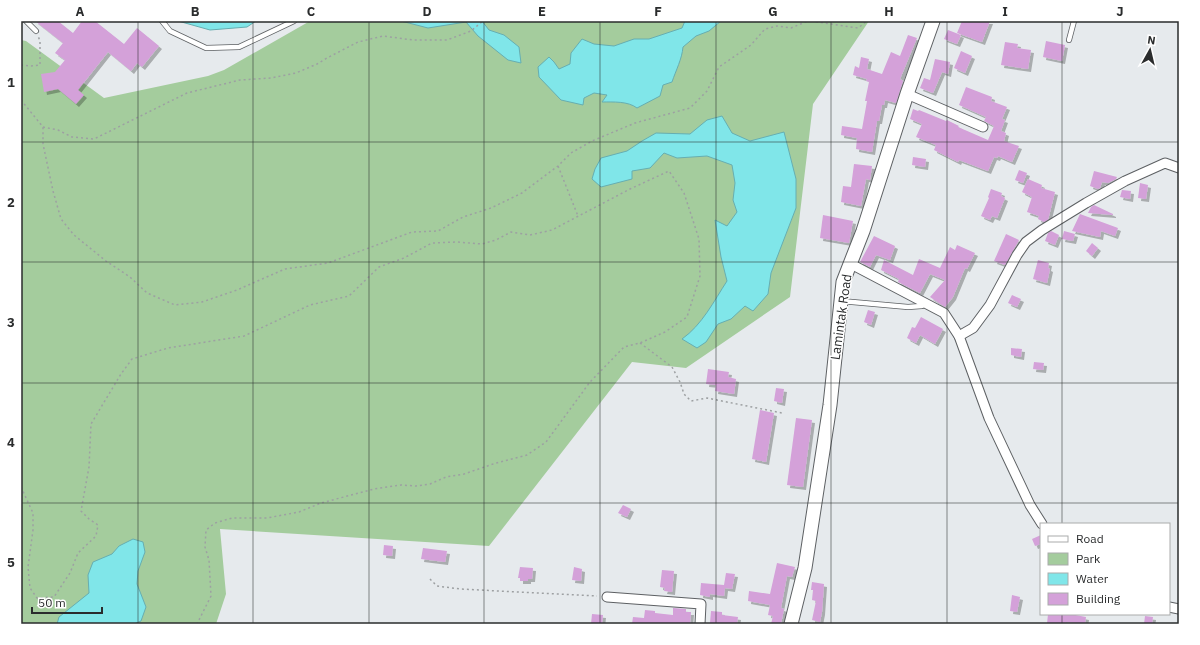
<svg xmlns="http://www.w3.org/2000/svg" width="1200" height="645" font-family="'IBM Plex Sans',sans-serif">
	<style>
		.green { fill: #a4cc9d }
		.water { fill: #80e6e9; stroke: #66aeb1 }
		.building { fill: #d4a1d9; filter: url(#shadow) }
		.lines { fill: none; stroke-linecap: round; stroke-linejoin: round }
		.lane-casing { stroke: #5d6063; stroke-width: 6 }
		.street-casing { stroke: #5d6063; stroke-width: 11 }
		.secondary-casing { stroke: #5d6063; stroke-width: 15 }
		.path { stroke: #9da0a2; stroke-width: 1.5; stroke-dasharray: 2 3; stroke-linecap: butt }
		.lane { stroke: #fff; stroke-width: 4.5 }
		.street { stroke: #fff; stroke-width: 9 }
		.secondary { stroke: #fff; stroke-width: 13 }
		.grid { fill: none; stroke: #2a2c2d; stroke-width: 1; stroke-opacity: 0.55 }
		.labels { text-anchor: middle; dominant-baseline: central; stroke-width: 3; stroke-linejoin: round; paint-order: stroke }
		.street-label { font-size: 13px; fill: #2a2c2d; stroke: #fff }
		.neatline { fill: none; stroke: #2a2c2d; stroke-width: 1.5 }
		.grid-label { font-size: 13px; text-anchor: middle; font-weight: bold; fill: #2a2c2d }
	</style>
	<defs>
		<filter id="shadow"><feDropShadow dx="3" dy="3" stdDeviation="0" flood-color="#0004"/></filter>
	</defs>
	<rect width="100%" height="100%" fill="#e6eaed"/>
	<path class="green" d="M310,21H869L813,104L790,297L686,368L632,362L489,546L220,529L226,594L216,624H21V40L26,41L104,98L208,76L224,70Z"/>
	<g class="water">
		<path d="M178,21H256L247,27L210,30Z"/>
		<path d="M401,21H482L489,30L504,35L519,47L521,63L508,60L478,36L466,22L428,28Z"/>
		<path d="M685,21H721L709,31L696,36L683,47C682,59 676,70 672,82L663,85L660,96L637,108C628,101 613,102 602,102L607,95L594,93L584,98L583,105L561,100L539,77L538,67L549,57L554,62L559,69L570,64L571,53L582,39L594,44L614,46L634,39H649L682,28Z"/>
		<path d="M722,116L732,133L750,141L784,132L796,179V208L771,273L768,294L753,311L745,306L731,319L718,324L706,342L697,348L682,339C702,325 714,301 727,281L721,257L715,220L727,226L737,212L733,200L735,183L732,165L707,156L677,158L664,153L650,168L632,171V179L601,187L592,179L595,169L601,158L627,151L642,141L656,133L690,134L707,120Z"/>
		<path d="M133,539L143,542L145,552L138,571L137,584L146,607L141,621L134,624H57L59,617L89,593L88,575L93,562L112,554L119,546Z"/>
	</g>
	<g class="building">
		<path d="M35,21H58L73,33L82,21H95L124,44L137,28L159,46L142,67L137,63L131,71L108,52L78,90L84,95L76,104L58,89L44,92L41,74L55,72L65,60L55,53L63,43Z"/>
		<path d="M962,21H990L982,42L957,33Z"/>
		<path d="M948,30L961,35L957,44L944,39Z"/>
		<path d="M908,35L917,38L900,79L903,81L896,103L885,100L884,105H882L879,121H877L872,152L856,149L857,138L841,135L842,126L862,129L867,101H865L869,82L866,81L867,79L853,75L855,66L859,68L861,57L869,59L867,69L882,74L891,52L900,56Z"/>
		<path d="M1046,41L1065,45L1062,61L1043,57Z"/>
		<path d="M1005,42L1018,44L1017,48L1031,50L1028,69L1001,65Z"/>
		<path d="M961,51L972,56L965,73L954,68Z"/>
		<path d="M935,59L950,62L948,74L942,72L933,93L920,88L924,78L930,80Z"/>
		<path d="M966,87L992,97L991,101L1007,107L1002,119L1005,120L1001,131L1006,133L1004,141L1019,146L1012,162L998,156L997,158L994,157L988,171L959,160L958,162L934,150L936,145L916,137L922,124L910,119L913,109L918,111L919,110L946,121L947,120L959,126L958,127L988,140L994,126L984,121L986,117L959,105Z"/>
		<path d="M913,157L926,159L925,167L912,165Z"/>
		<path d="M854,164L872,166L870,180L866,179L861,206L841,202L843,186L851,187Z"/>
		<path d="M1019,170L1027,173L1023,183L1015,180Z"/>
		<path d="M1094,171L1117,177L1116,179L1108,183L1102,182L1100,188L1098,189L1090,186Z"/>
		<path d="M1028,179L1042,185L1041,188L1055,192L1048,220L1044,222L1038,219L1039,216L1027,212L1032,197L1022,192Z"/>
		<path d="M1140,183L1148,185L1146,199L1138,198Z"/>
		<path d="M991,189L1002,193L1001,196L1005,198L997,218L992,216L990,220L981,216L989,198L988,197Z"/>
		<path d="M1122,190L1131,191L1130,199L1120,197Z"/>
		<path d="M1094,205L1113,214V215L1088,213L1091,207Z"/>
		<path d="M1080,214L1118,228L1115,236L1101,231L1100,237L1072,231Z"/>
		<path d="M823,215L853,221L849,243L820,238Z"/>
		<path d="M1051,231L1059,235L1055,245L1045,241L1048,233Z"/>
		<path d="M1064,231L1075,234L1073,241L1062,239Z"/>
		<path d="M1006,234L1019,240L1005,265L994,261Z"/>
		<path d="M874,236L895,246L890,260L876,255L870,267L860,262Z"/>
		<path d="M1092,243L1098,248L1092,256L1086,251Z"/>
		<path d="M957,245L975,253L967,269L965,268L953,297L945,307L930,297L945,280L930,274L920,293L898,282L899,279L881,270L884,260L913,275L919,259L940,268L950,247L955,250Z"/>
		<path d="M1038,260L1049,263L1048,268L1050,269L1047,283L1033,279Z"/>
		<path d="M1012,295L1021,299L1017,307L1008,303Z"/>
		<path d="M868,310L875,312L871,325L864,322Z"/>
		<path d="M921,317L943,329L935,344L920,335L916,343L907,338L912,327L915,328Z"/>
		<path d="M1011,348L1022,349L1021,357L1011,355Z"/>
		<path d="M1034,362L1044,363L1043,370L1033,369Z"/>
		<path d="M708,369L729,372L728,377L736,379L734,394L715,391L716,385L706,384Z"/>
		<path d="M776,388L784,389L782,403L774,401Z"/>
		<path d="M760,410L774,413L766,462L752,459Z"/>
		<path d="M796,418L812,420L803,487L787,485Z"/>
		<path d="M623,505L631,509L627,517L618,513Z"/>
		<path d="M1041,535V544L1035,546L1032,539Z"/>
		<path d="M384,545L393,546L392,556L383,555Z"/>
		<path d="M423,548L447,551L445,562L421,559Z"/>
		<path d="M777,563L795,567L792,577L787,576L781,608L784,609L781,624H771L773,616L768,615L770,605L748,601L749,591L770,594Z"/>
		<path d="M520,567L533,568L532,579H528V581H520V578H518Z"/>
		<path d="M574,567L582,569L581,581L572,580Z"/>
		<path d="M662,570L674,571L672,592L664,591L665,588L660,587Z"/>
		<path d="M726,573L735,574L732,589L725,588L724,596L710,594V597L700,595L701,583L724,585Z"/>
		<path d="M812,582L824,584L822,612L820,622L812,620L816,601L812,600L813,590H811Z"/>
		<path d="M1012,595L1020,597L1017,612L1010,611Z"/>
		<path d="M673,608L686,609V612H691L690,624H632L633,617L644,618L645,610L655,611V613L673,615Z"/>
		<path d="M711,611L722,612V615L738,617L737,624L710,623Z"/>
		<path d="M592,614L603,615L602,624H591Z"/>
		<path d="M1048,614H1070L1086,617L1085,624L1066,622L1065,624H1047Z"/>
		<path d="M1145,616L1153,617L1152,624H1144Z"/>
	</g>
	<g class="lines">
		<g class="lane-casing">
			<g id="lane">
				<path d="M26,21L36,31"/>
				<path d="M162,21L170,31L206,48L239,47L294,21"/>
				<path d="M1069,40L1074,21"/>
				<path d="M841,301L908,307L922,306L926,303"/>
			</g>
		</g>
		<g class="street-casing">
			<g id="street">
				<path d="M907,94L983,127"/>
				<path d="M849,263L944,313L959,336L989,418L1030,505L1042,524"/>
				<path d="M959,336L973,328L990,305L1017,255L1026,242L1042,230L1086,203L1125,181L1165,163L1179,168"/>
				<path d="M607,597L701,604L700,624"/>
				<path d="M1169,607L1179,609"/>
			</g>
		</g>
		<g class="secondary-casing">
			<path id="secondary" d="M791,624L805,568L830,405L843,282L863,231L907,94L933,21"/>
		</g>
		<g class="path">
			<path d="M811,21L858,28L867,21"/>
			<path d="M21,65L31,66L40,65V41L38,36"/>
			<path d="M21,100L43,127V144L53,191L61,219L74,235L106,261L130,277L147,293L175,305L202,302L237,290L285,269L328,263L412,232L438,231L463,217L491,208L522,193L558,166L571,153L592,141L635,123L690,108L707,91L719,67L751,45L765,29L777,26L791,28L808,21"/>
			<path d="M43,127L58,130L72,137L94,139L187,93L240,80L271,78L296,73L317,64L327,58L358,42L383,36L413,40H447L471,31L483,21"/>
			<path d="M558,166L578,216"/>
			<path d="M640,343L672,367L680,382L684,394L691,401L707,398L782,413"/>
			<path d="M21,487L33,513V530L28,567L30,588L37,598L54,597L70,573L78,553L96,536L98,525L89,519L81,511L89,467L91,424L121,374L132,359L168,348L244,336L310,305L349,296L379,267L404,258L432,243L457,242L482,244L496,240L511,232L530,235L552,230L630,189L669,171L684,193L699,239L700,276L687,317L665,332L640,343L624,347L590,382L546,442L527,455L496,463L464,474L446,477L430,484L416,486L401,485L374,489L321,503L299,512L267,518H232L215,523L206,530L205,547L209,560L211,596L197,624"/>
			<path d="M430,579L437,586L460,589L597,596"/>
		</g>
		<use href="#lane" class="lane"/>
		<use href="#street" class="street"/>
		<use href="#secondary" class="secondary"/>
	</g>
	<path class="grid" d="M138,21V624M253,21V624M369,21V624M484,21V624M600,21V624M716,21V624M831,21V624M947,21V624M1062,21V524M21,142H1179M21,262H1179M21,383H1179M21,503H1179M1062,614V624"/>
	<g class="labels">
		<g class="street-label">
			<text transform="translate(841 317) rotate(-82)">Lamintak Road</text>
		</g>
	</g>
	<rect width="1200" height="645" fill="none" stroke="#ffffff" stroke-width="44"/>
	<rect x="1040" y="523" width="130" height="92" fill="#ffffff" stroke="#aaabab"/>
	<rect x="1048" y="536" width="20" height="6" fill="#ffffff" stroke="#aaabab"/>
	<text x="1076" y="543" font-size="12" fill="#2a2c2d">Road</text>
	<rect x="1048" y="553" width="20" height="12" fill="#a4cc9d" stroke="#aaabab"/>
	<text x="1076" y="563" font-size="12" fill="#2a2c2d">Park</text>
	<rect x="1048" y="573" width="20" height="12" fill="#80e6e9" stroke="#aaabab"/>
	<text x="1076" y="583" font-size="12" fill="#2a2c2d">Water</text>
	<rect x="1048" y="593" width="20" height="12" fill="#d4a1d9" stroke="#aaabab"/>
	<text x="1076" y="603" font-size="12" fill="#2a2c2d">Building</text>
	<g transform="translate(1150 50) rotate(8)" stroke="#ffffff" stroke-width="3" paint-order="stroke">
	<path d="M0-3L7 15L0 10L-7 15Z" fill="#2a2c2d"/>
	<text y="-6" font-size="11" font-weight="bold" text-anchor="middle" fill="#2a2c2d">N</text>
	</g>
	<path d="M32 607v6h70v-6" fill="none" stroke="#2a2c2d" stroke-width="2"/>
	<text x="38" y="607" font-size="12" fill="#2a2c2d" stroke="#ffffff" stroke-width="3" paint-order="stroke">50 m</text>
	<rect x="22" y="22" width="1156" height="601" class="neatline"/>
	<g class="grid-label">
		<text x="80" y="16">A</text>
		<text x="195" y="16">B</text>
		<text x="311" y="16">C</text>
		<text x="427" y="16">D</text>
		<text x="542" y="16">E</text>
		<text x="658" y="16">F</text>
		<text x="773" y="16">G</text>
		<text x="889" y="16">H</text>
		<text x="1005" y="16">I</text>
		<text x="1120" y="16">J</text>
		<text x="11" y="87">1</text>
		<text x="11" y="207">2</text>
		<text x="11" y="327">3</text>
		<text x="11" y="447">4</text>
		<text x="11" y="567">5</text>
	</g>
</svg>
